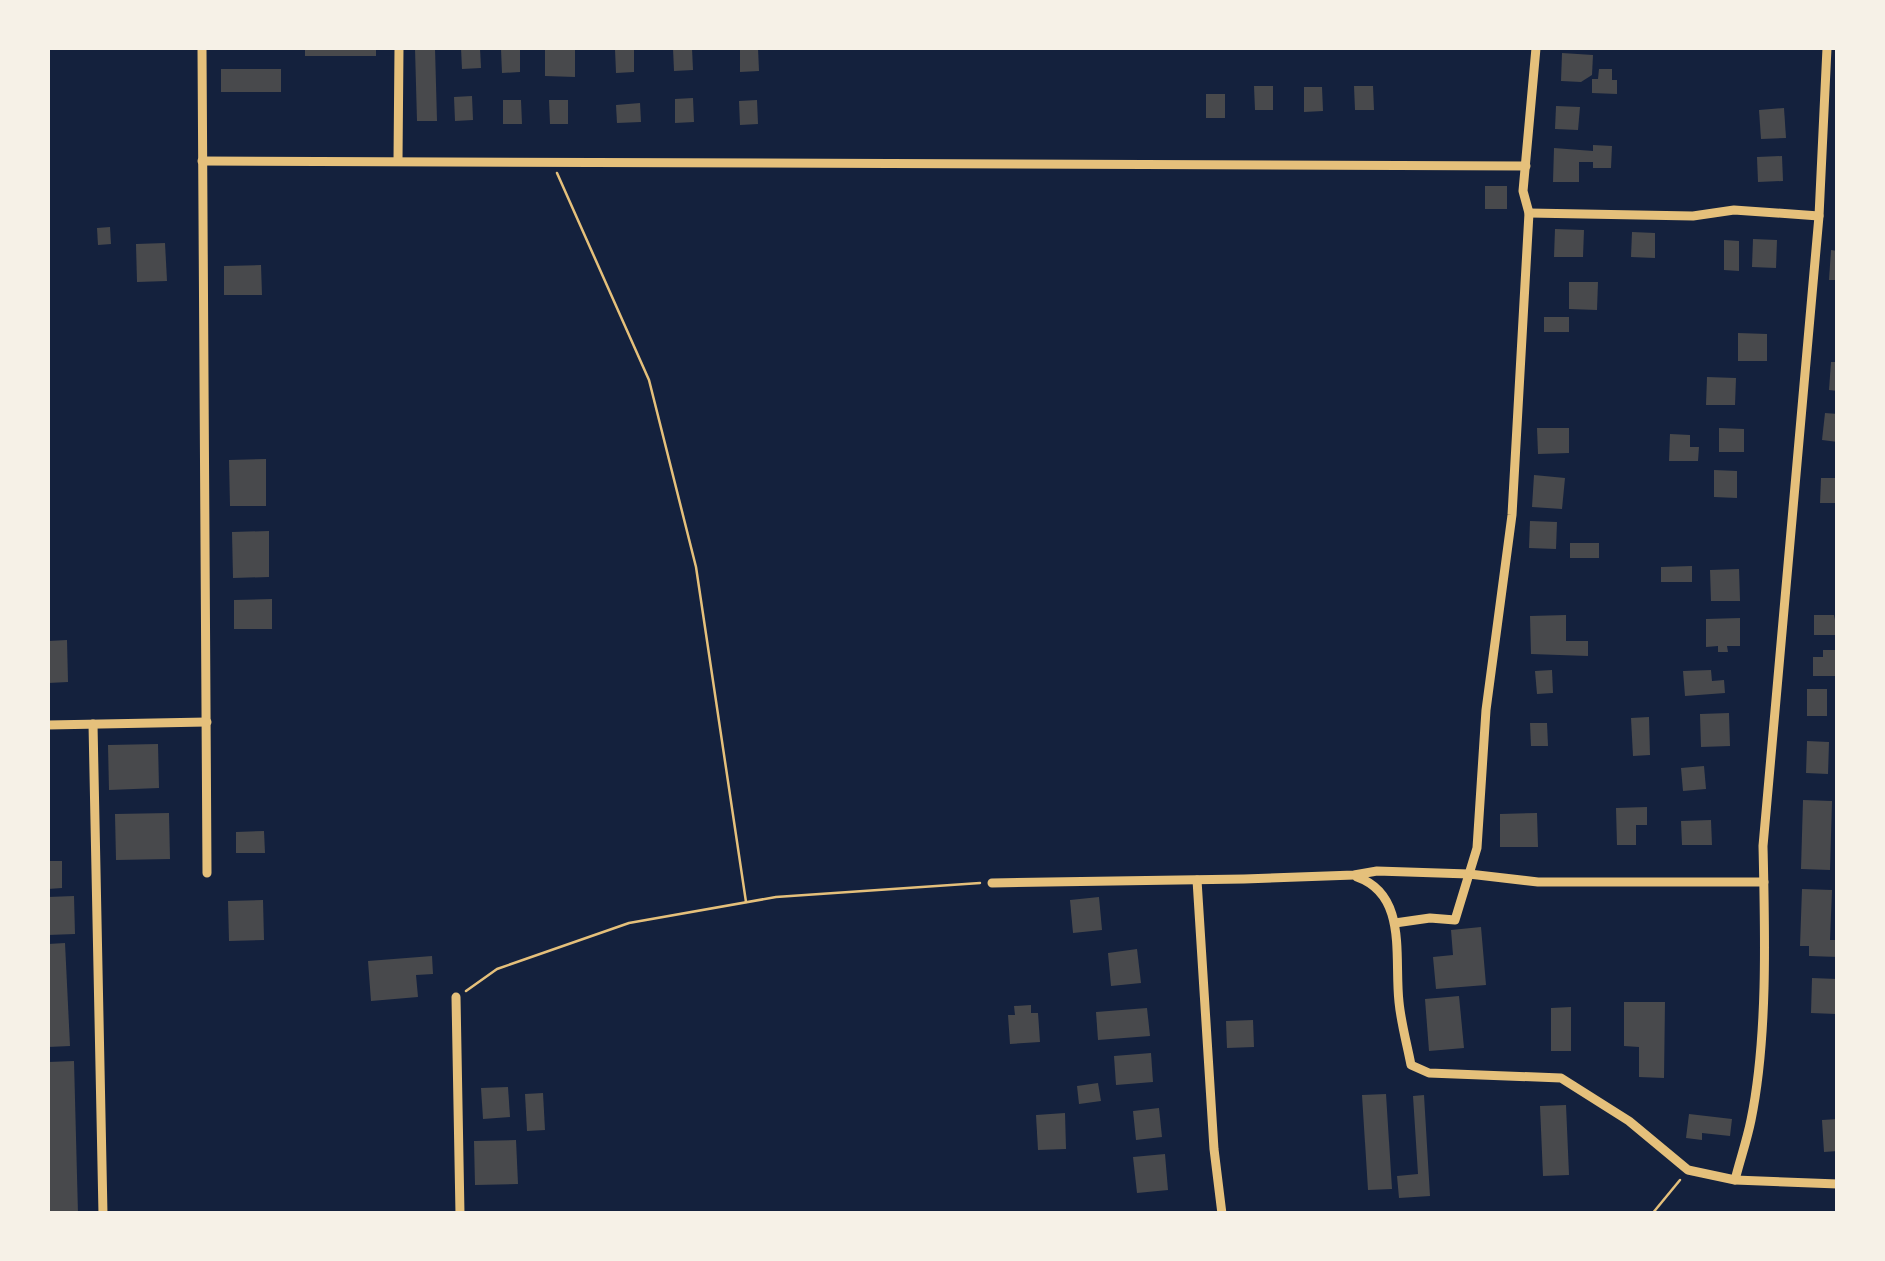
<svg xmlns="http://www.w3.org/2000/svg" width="1885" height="1261" font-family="Manrope,sans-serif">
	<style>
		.building { fill: #48494c }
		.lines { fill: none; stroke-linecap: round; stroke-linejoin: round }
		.path { stroke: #e5c07b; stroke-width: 2.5 }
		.minor { stroke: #e5c07b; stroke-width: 9 }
	</style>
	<rect width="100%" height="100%" fill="#14213d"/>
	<g class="building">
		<rect x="305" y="48" width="71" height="8"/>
		<path d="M415,48H435L437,121H417Z"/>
		<path d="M461,48H480L481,68L462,69Z"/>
		<path d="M520,48V72L502,73L501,49Z"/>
		<path d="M545,48H575V77L545,76Z"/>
		<path d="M634,48V72L616,73L615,49Z"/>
		<path d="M673,48H692L693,70L674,71Z"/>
		<path d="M740,48H758L759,71L740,72Z"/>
		<path d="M1562,53L1593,55L1592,75L1581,82L1561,81Z"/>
		<rect x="221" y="69" width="60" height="23"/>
		<path d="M1599,69H1612V80H1617V94L1592,93V79H1598Z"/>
		<path d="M1254,86H1273V110H1255Z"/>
		<path d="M1354,86H1373L1374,110H1355Z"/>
		<path d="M1304,87H1322L1323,111L1304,112Z"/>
		<rect x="1206" y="94" width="19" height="24"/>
		<path d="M472,96L473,120L455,121L454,97Z"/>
		<path d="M693,98L694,122L675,123V99Z"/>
		<path d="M503,100H521L522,124H503Z"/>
		<path d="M549,100H568V124H550Z"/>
		<path d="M757,100L758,124L740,125L739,101Z"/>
		<path d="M640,103L641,122L617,123L616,105Z"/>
		<path d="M1556,106L1580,107L1578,130L1555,129Z"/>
		<path d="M1784,108L1786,138L1761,139L1759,110Z"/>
		<path d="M1593,145L1612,146L1611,168H1593V162H1579V182H1553L1554,148L1593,151Z"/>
		<path d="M1782,156L1783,181L1758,182L1757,157Z"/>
		<rect x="1485" y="186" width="22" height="23"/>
		<path d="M110,227L111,244L98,245L97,228Z"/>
		<path d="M1555,229L1584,230L1583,257H1554Z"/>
		<path d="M1632,232L1655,233V258L1631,257Z"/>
		<path d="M1753,239L1777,240L1776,268L1752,267Z"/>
		<path d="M1724,240L1739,241V271L1724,270Z"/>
		<path d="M165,243L167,281L137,282L136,244Z"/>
		<path d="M1831,250L1838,251V280H1829Z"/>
		<path d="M261,265L262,295H224V266Z"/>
		<path d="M1569,282H1598L1597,310L1569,309Z"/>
		<rect x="1544" y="317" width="25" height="15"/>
		<path d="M1738,333L1767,334V361H1738Z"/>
		<path d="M1831,362H1838V391L1829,390Z"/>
		<path d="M1707,377L1736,378L1735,405H1706Z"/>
		<path d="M1825,413L1838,414V442L1822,440Z"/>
		<path d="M1537,428H1569V453L1538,454Z"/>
		<path d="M1719,428L1744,429V452H1719Z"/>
		<path d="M1670,434L1690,435V447H1699L1698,461H1669Z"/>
		<path d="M266,459V506H230L229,460Z"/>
		<path d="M1714,470L1737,471V498L1714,497Z"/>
		<path d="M1534,475L1565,478L1562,509L1532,507Z"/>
		<path d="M1821,478H1838V503H1820Z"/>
		<path d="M1530,521L1557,522L1556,549L1529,548Z"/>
		<path d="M269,531V577L233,578L232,532Z"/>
		<rect x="1570" y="543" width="29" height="15"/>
		<path d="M1692,566V582H1661V567Z"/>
		<path d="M1739,569L1740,601H1711L1710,570Z"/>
		<path d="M272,599V629H234V600Z"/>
		<path d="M1566,615V641H1588V656L1531,654L1530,616Z"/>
		<path d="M1814,615H1834L1838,635H1814Z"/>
		<path d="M1740,618V646H1727L1728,652H1718V646L1706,647V619Z"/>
		<path d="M67,640L68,682L48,683V641Z"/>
		<path d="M1823,650H1838V676H1813V657H1823Z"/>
		<path d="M1552,670L1553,693L1537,694L1535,671Z"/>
		<path d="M1711,670L1712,681L1724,680L1725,693L1685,696L1683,671Z"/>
		<rect x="1807" y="689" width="20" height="27"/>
		<path d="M1729,713L1730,746L1701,747L1700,714Z"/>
		<path d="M1649,717L1650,755L1633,756L1631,718Z"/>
		<path d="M1530,723H1547L1548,746H1531Z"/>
		<path d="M1807,741L1829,742L1828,774L1806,773Z"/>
		<path d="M158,744L159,788L109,790L108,745Z"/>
		<path d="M1704,766L1706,789L1683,791L1681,768Z"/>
		<path d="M1803,800L1832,801L1830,870L1801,869Z"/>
		<path d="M1647,807V825H1636V845H1617L1616,808Z"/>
		<path d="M169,813L170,859L116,860L115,814Z"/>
		<path d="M1537,813L1538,847H1500V814Z"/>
		<path d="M1711,820L1712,845H1682L1681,821Z"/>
		<path d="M264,831L265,853H236V832Z"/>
		<path d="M48,861H62V888L48,889Z"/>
		<path d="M1802,889L1832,890L1830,940H1838V957L1809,956V946H1800Z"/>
		<path d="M74,896L75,934L48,935V897Z"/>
		<path d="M1099,897L1102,930L1073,933L1070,900Z"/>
		<path d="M263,900L264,940L229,941L228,901Z"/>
		<path d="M1481,927L1486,985L1436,989L1433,957L1453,955L1451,930Z"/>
		<path d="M65,943L70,1046L48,1047V944Z"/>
		<path d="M1137,949L1141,983L1111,986L1108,953Z"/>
		<path d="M432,956L433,974L416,975L418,997L371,1001L368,961Z"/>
		<path d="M1812,978L1837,979L1836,1014L1811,1013Z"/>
		<path d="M1459,996L1464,1048L1429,1051L1425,999Z"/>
		<path d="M1624,1002H1665L1664,1078L1639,1077V1047L1624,1046Z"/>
		<path d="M1031,1005V1013H1038L1040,1042L1010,1044L1008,1015H1015L1014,1006Z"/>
		<path d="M1571,1007V1051H1551V1008Z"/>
		<path d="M1147,1008L1150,1036L1098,1040L1096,1012Z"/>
		<path d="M1253,1020L1254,1047L1227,1048L1226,1021Z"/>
		<path d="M1151,1053L1153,1082L1116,1085L1114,1056Z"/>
		<path d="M74,1061L78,1214H48V1062Z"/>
		<path d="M1098,1083L1101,1101L1079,1104L1077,1086Z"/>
		<path d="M508,1087L510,1117L483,1119L481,1088Z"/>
		<path d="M543,1093L545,1130L527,1131L525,1094Z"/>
		<path d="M1386,1094L1392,1189L1368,1190L1362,1095Z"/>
		<path d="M1424,1095L1430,1196L1399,1198L1397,1176L1418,1174L1413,1096Z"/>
		<path d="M1566,1105L1569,1175L1543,1176L1540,1106Z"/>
		<path d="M1159,1108L1162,1137L1136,1140L1133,1111Z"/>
		<path d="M1065,1113L1066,1149L1038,1150L1036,1115Z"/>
		<path d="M1689,1114L1732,1119L1730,1136L1702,1133V1140L1686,1138Z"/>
		<path d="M1838,1119V1151L1824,1152L1822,1120Z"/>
		<path d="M516,1140L518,1184L475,1185L474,1141Z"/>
		<path d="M1165,1154L1168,1190L1137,1193L1133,1157Z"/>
	</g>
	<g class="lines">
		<g class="path">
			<path d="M557,173L649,380L696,567L746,902"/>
			<path d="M466,991L497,969L629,923L776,897L980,883"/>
			<path d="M1652,1214L1680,1180"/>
		</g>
		<g class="minor">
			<path d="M202,48L207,873"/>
			<path d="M398,160L399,48"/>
			<path d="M202,161L1526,166"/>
			<path d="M1529,213L1693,216L1734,210L1819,216"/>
			<path d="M93,724L103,1214"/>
			<path d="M48,725L207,722"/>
			<path d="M1357,877C1408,895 1394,957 1399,1002C1401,1023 1407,1044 1411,1065L1429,1073L1561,1078L1629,1121L1688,1170L1735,1180L1838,1184"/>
			<path d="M1197,880L1214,1149L1222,1214"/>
			<path d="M992,883L1244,879L1354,875L1377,871L1469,874L1538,882H1764"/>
			<path d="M1395,923L1430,918L1455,920L1477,848L1486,710L1512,515L1529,213L1523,191L1536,48"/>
			<path d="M456,997L460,1214"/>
			<path d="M1735,1180C1740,1160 1747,1140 1751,1120C1768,1037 1765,931 1763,846L1819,216L1827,48"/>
		</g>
	</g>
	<rect width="1885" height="1261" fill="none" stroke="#f6f1e7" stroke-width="100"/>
</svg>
